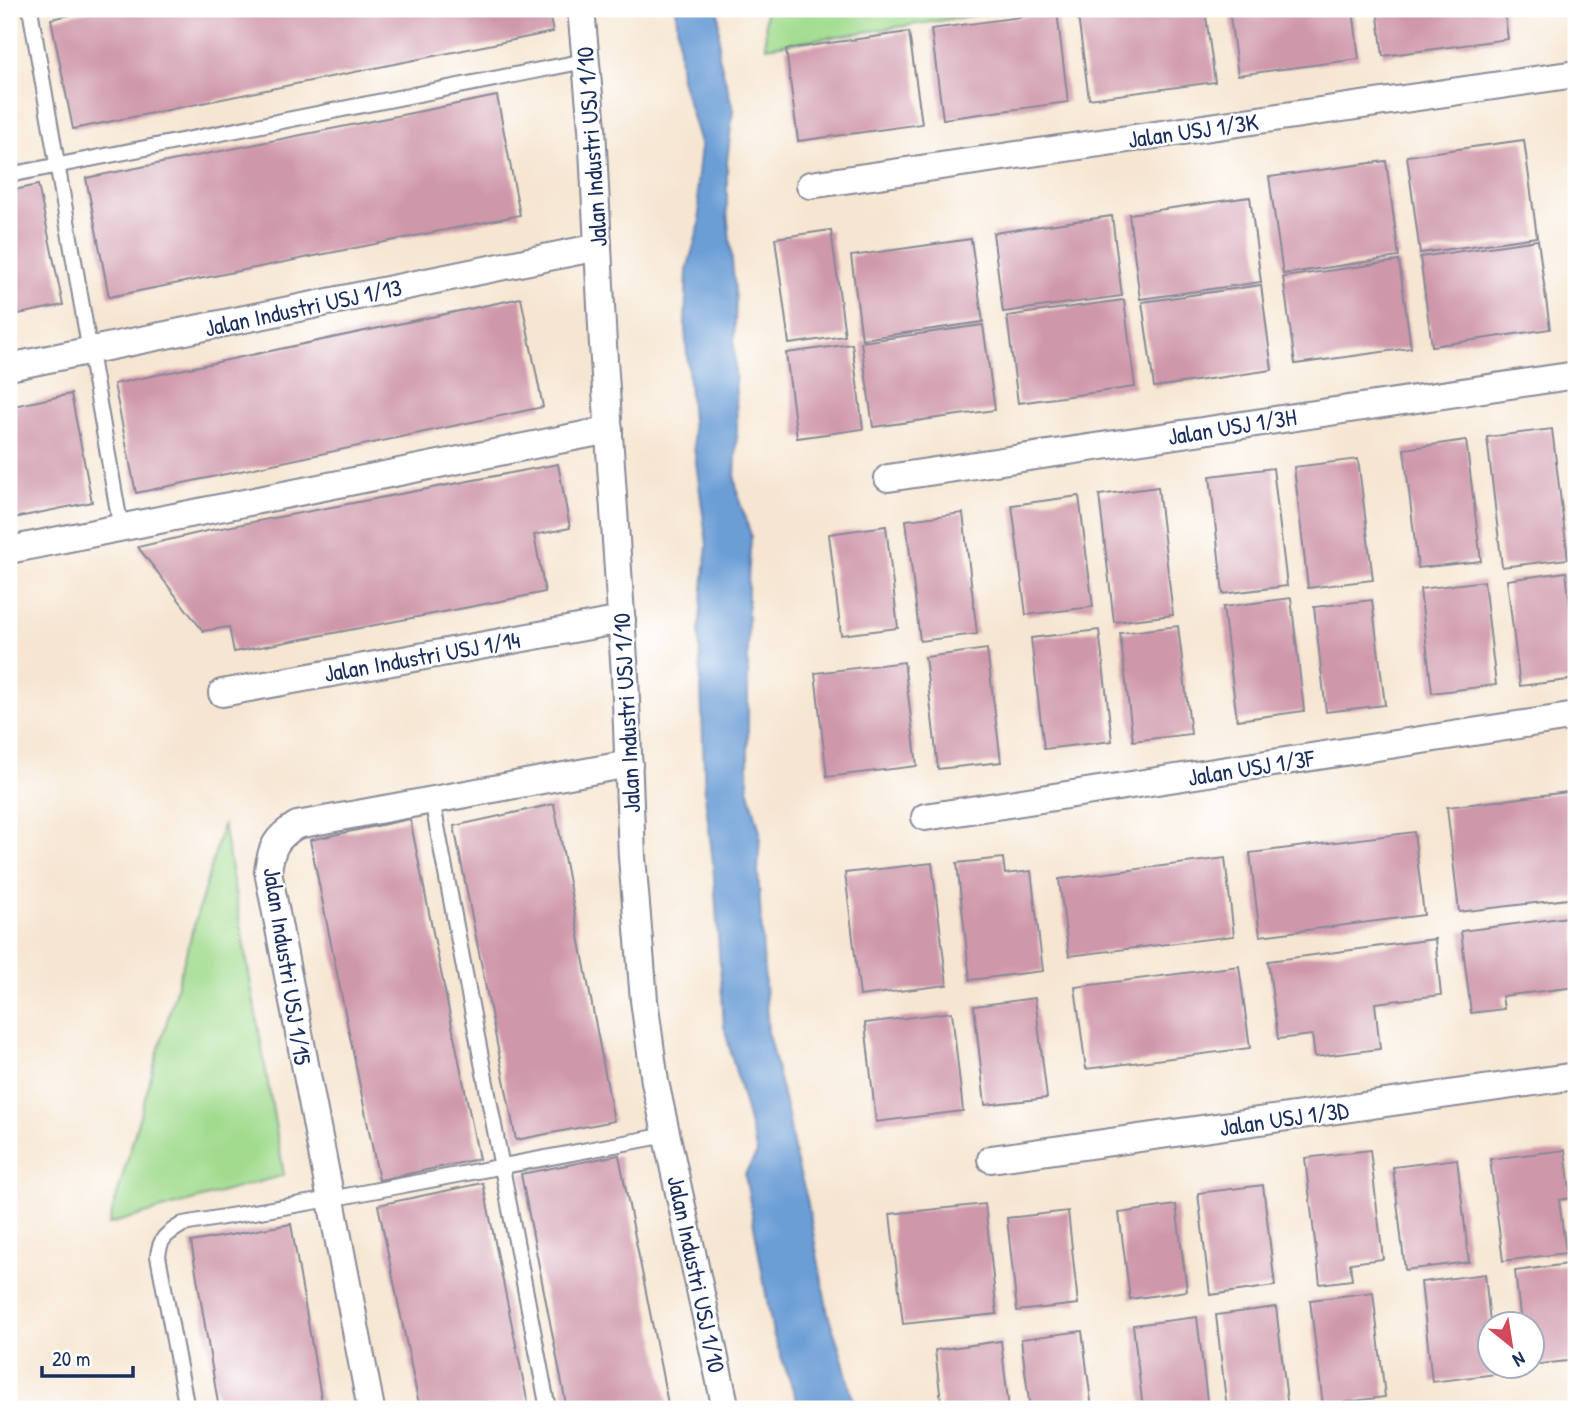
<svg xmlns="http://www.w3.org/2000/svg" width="1585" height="1418" font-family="'Patrick Hand',sans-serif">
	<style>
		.green { fill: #a1db8e; stroke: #5e8576; stroke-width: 2 }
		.water { fill: #6c9ed6; stroke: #44669a; stroke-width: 2 }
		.building { fill: #cf97aa }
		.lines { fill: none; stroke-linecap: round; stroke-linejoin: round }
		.service-casing { stroke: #888a98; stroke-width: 18 }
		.minor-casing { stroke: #888a98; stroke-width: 30 }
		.service { stroke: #fff; stroke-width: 14 }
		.minor { stroke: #fff; stroke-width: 26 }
		.labels { text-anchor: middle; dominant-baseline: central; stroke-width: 5; stroke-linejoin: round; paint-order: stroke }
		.street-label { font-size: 24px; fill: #1b2f5e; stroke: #fff }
	</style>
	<rect width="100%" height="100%" fill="#fff"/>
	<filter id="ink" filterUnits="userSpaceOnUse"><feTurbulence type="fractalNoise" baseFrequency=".0143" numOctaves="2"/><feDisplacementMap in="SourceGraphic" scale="14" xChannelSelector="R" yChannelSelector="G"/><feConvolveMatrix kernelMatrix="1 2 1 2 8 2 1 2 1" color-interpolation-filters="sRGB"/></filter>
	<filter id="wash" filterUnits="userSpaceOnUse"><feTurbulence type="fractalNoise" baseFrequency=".00686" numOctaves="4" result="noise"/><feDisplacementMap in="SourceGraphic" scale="28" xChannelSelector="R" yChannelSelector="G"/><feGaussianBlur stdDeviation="1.57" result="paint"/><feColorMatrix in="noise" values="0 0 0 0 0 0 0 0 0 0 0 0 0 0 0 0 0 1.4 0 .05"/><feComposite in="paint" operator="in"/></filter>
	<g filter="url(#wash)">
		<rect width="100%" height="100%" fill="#f6e6d1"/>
		<g class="green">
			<path d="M765,9H1016L766,47Z"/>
			<path d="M223,824L284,1175L109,1224Z"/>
		</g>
		<path class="water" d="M676,9H719V56L733,109L727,162V211L736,301L734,344L737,427L735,480L739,500L751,535L748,582V787L760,832L758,872L768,1034L788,1115L795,1156L807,1199L828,1314L841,1353L855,1409H800L773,1334L745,1174L757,1153L724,1026L713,862L705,796L699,630L707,545L694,447L685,328L687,270L700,223L697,183L701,146L681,79Z"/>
		<g id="blocks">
			<g class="building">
				<path d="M99,9H548L553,32L73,129L51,19Z"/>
				<path d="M1077,9H1205L1215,82L1089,99Z"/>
				<path d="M1229,9H1353L1359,59L1238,75Z"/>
				<path d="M1377,9H1504L1508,39L1383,56Z"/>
				<path d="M1057,12L1068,102L943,119L931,29Z"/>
				<path d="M909,32L922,124L798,141L786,49Z"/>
				<path d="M497,96L520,215L109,297L86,178Z"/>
				<path d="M1524,140L1537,237L1420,253L1407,156Z"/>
				<path d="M1386,161L1399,257L1283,274L1269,177Z"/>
				<path d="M38,185L63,305L9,316V191Z"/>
				<path d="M1250,197L1261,282L1140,299L1129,214Z"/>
				<path d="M1112,216L1122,296L1003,312L993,233Z"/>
				<path d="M831,230L845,336L789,344L775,238Z"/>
				<path d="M971,239L983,322L862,339L851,256Z"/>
				<path d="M1538,240L1550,329L1432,346L1420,257Z"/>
				<path d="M1399,261L1411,348L1295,364L1283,277Z"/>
				<path d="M1261,285L1272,370L1154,387L1142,302Z"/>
				<path d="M521,298L543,407L136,493L114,384Z"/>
				<path d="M1124,300L1135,387L1018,403L1007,316Z"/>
				<path d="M983,325L995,410L873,427L861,342Z"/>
				<path d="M852,344L863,429L797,438L786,353Z"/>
				<path d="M71,394L92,502L9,519V407Z"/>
				<path d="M1552,429L1568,559L1502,567L1487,437Z"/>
				<path d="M1466,440L1481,561L1418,568L1404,449Z"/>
				<path d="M1358,459L1373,580L1308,588L1294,467Z"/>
				<path d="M558,464L570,528L534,535L545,592L506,600L234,652L229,627L203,631L138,547L211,530Z"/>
				<path d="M1273,468L1287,586L1223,594L1210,476Z"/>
				<path d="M1158,487L1173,615L1114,622L1099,495Z"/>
				<path d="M1079,496L1093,607L1026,615L1012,505Z"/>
				<path d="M963,513L977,634L920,641L906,520Z"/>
				<path d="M886,526L898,628L841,635L829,534Z"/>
				<path d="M1566,572L1576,657V679L1520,686L1507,580Z"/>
				<path d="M1484,581L1496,685L1432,693L1420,589Z"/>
				<path d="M1291,598L1304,711L1237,720L1223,607Z"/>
				<path d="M1372,600L1385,705L1326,712L1314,607Z"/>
				<path d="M1178,626L1191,734L1133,741L1120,633Z"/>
				<path d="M1099,630L1112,741L1044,749L1031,638Z"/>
				<path d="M987,649L1001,762L938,769L925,657Z"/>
				<path d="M904,662L917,766L827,777L815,673Z"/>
				<path d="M1576,791V898L1459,912L1447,807Z"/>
				<path d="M554,804L614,1121L516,1140L454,826Z"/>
				<path d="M410,819L479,1159L379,1180L310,840Z"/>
				<path d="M1414,832L1424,915L1260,936L1250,853Z"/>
				<path d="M1003,858L1005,874L1031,871L1043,971L970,980L957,863Z"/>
				<path d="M1225,858L1234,936L1069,956L1059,879Z"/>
				<path d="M932,863L947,985L860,996L845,873Z"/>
				<path d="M1576,916V987L1502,996L1504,1009L1471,1013L1461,931Z"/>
				<path d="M1435,939L1441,995L1375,1003L1380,1049L1315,1057L1312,1035L1278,1039L1268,961Z"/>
				<path d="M1239,966L1250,1048L1086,1069L1075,987Z"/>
				<path d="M1035,998L1047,1098L985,1105L974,1006Z"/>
				<path d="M952,1012L963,1111L876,1122L865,1023Z"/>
				<path d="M1370,1150L1383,1259L1350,1263L1352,1280L1320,1284L1305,1158Z"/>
				<path d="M1565,1150L1571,1198L1559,1200L1566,1253L1503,1261L1490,1159Z"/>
				<path d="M619,1155L669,1409H567L521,1174Z"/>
				<path d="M1457,1159L1469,1262L1405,1270L1393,1167Z"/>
				<path d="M483,1183L529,1409H420L378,1205Z"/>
				<path d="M1263,1185L1275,1286L1210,1295L1198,1193Z"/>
				<path d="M985,1204L997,1314L903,1324L890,1214Z"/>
				<path d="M1176,1205L1187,1291L1130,1299L1119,1213Z"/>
				<path d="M1068,1211L1078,1304L1017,1311L1007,1218Z"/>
				<path d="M291,1224L323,1409H219L191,1242Z"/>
				<path d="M1576,1263V1360L1532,1365V1324H1521L1515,1271Z"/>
				<path d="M1485,1274L1490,1323V1366H1496L1497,1374L1432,1382L1421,1282Z"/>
				<path d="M1373,1292L1385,1397L1323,1405L1310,1300Z"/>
				<path d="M1276,1307L1288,1409H1227L1216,1315Z"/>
				<path d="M1197,1317L1208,1409H1143L1133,1325Z"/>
				<path d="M1082,1331L1092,1409H1030L1021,1339Z"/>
				<path d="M1001,1341L1009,1409H942L935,1350Z"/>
			</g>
		</g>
	</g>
	<g filter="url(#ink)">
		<use href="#blocks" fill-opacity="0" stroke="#888a98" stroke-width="2"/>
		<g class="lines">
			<g class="service-casing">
				<g id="service">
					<path d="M30,9L121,529"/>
					<path d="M9,175L585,61"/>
					<path d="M432,800L548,1409"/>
					<path d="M187,1409L158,1256C160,1237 167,1234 183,1224L330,1199L667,1135"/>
				</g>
			</g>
			<g class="minor-casing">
				<g id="minor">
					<path d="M581,9L592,128L603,345L625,675L632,857L644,1000L655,1082L726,1409"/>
					<path d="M810,185L1576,74"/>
					<path d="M9,367L598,247"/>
					<path d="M888,478L1576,375"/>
					<path d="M9,550L609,430"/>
					<path d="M222,693L622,620"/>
					<path d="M925,817L1576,716"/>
					<path d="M991,1159L1576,1076"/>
					<path d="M371,1409L268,871C271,848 276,837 297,825L629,764"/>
				</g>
			</g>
			<use href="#service" class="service"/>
			<use href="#minor" class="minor"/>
		</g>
	</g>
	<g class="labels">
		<g class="street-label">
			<text transform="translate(1193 130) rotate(-8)">Jalan USJ 1/3K</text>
			<text transform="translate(591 147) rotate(-94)">Jalan Industri USJ 1/10</text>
			<text transform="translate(303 307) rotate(-12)">Jalan Industri USJ 1/13</text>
			<text transform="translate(1232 426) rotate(-9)">Jalan USJ 1/3H</text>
			<text transform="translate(422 656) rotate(-10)">Jalan Industri USJ 1/14</text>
			<text transform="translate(626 713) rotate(-93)">Jalan Industri USJ 1/10</text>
			<text transform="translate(1251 767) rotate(-9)">Jalan USJ 1/3F</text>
			<text transform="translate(288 966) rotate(81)">Jalan Industri USJ 1/15</text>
			<text transform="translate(1284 1118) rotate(-8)">Jalan USJ 1/3D</text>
			<text transform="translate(697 1274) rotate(78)">Jalan Industri USJ 1/10</text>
		</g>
	</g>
	<rect width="1585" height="1418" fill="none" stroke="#fff" stroke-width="35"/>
	<g transform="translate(1511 1345) rotate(150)"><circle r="33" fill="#ffffff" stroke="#a4acbf" stroke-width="2"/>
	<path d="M0-5L12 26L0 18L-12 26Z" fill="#d1495b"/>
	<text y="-10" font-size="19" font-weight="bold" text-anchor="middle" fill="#1b2f5e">N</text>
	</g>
	<path d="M42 1366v10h91v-10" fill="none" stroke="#1b2f5e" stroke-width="3.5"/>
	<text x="52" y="1366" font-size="21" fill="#1b2f5e" stroke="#ffffff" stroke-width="5" paint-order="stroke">20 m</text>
</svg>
